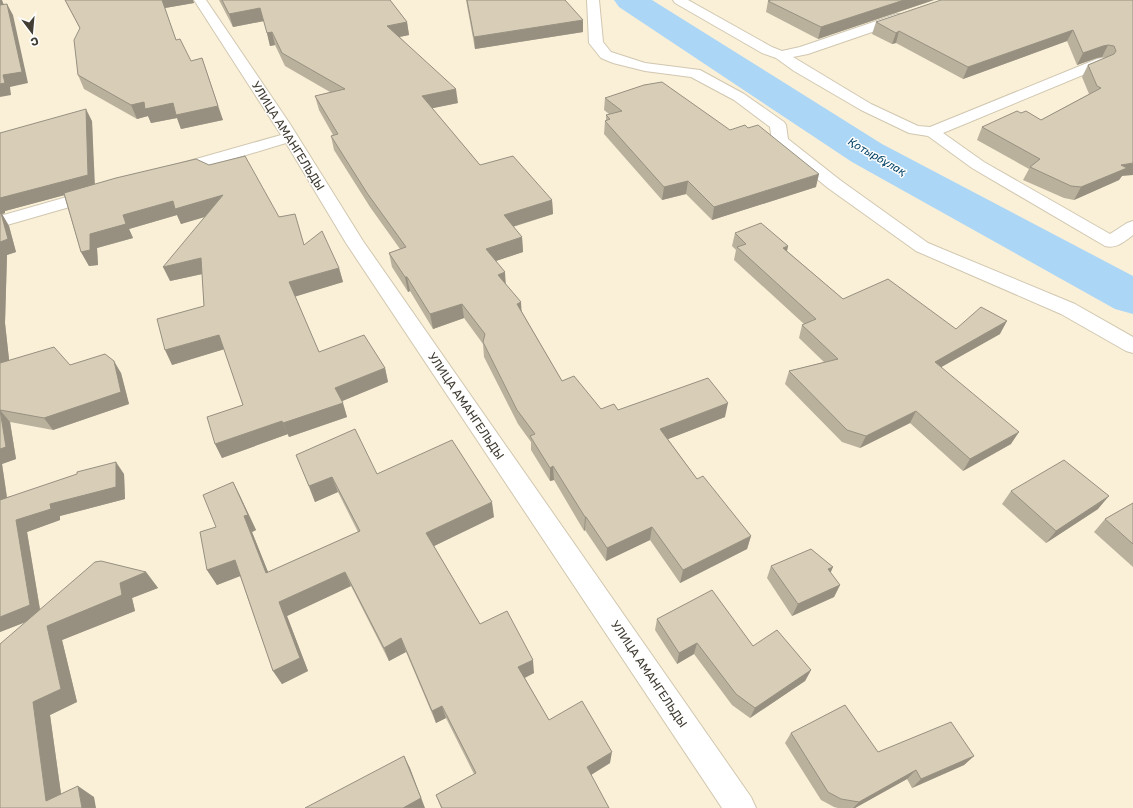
<svg xmlns="http://www.w3.org/2000/svg" width="1133" height="808" font-family="Rubik,sans-serif">
	<style>
		.lines { fill: none; stroke-linecap: round; stroke-linejoin: round }
		.river { fill: #abd6f6; fill-rule: evenodd }
		.minor-casing { stroke: #d1c7b0; stroke-width: 2 }
		.minor { fill: #fff; fill-rule: evenodd }
		.wall { fill: #bab19d }
		.shaded-wall { fill: #979080 }
		.building { fill: #d8ceb7; stroke: #979080 }
		.labels { text-anchor: middle; dominant-baseline: central; stroke-width: 3; stroke-linejoin: round; paint-order: stroke }
		.far-water-label { font-size: 11px; font-style: italic; fill: #084668; stroke: #fefefe }
		.street-label { font-size: 12px; fill: #413d33; stroke: #fefefe }
	</style>
	<rect width="100%" height="100%" fill="#faf0d8"/>
	<g class="lines">
		<path class="river" d="M614,0H652L882,144L1133,276V314L1115,309L852,162L619,7Z"/>
		<g class="minor-casing">
			<g id="minor">
				<path d="M194,0H206L290,124L363,241L751,797L756,808H722L346,243L286,143L180,175L174,176L168,175L166,171L168,167L281,135Z"/>
				<path d="M587,0H599L603,42L611,52L645,63L700,70L744,94L784,122L786,125L788,139L840,180L928,243L1075,304L1133,337V353L1126,351L1061,314L916,251L828,188L774,144L772,141L770,127L734,100L691,77L645,71L613,63L601,58L589,43Z"/>
				<path d="M673,0H688L772,47L782,51L800,47L897,14H907L909,17L907,20L808,54L793,57L871,104L918,126L930,127L1097,59L1102,58L1107,59L1109,62L1107,65L943,133L984,162L1110,234L1127,223L1133,221V235C1124,242 1116,249 1105,246L972,168L928,136L909,133L861,110L794,71L776,58L762,53L675,3Z"/>
				<path d="M95,189L101,190L104,194L101,198L0,227V216Z"/>
			</g>
		</g>
		<use href="#minor" class="minor"/>
	</g>
	<g class="wall">
		<path d="M65,0H193L194,3L165,8L176,40L223,120L181,129L177,118L151,123L148,116L137,119L84,89L78,75L80,29Z"/>
		<path d="M219,0H390L407,22L409,35L400,37L458,103L432,108L480,165L552,200L553,214L513,227L522,237L523,252L496,261L506,284L562,381L601,409L725,417L668,439L697,479L751,536L747,549L680,583L650,540L606,561L585,530L584,531L554,480L550,481L531,450V442L518,424L484,357L483,344L464,318L433,329L410,291L408,292L392,267L389,253L400,249L370,207L334,150L331,136L333,135L319,110L315,96L330,92L285,66L275,45L270,46L264,21L233,27Z"/>
		<path d="M466,0H565L583,32L475,49Z"/>
		<path d="M934,0L818,39L766,12L768,1Z"/>
		<path d="M1133,0L1122,176L1119,180L1074,200L1064,198L1023,180L1029,169L977,140L982,127L1021,113L1041,120L1089,94L1082,77L1088,65L1106,58L1102,57L1097,58L1077,65L1067,41L963,79L896,43L892,44L872,34L876,22Z"/>
		<path d="M605,98L730,130L816,187L712,220L686,194L662,200L604,134L605,121L606,120V115L609,114L604,110Z"/>
		<path d="M92,121L94,185L279,217L304,245L339,268L343,282L295,296L319,352L385,368L388,382L342,401L347,417L289,437L288,434L222,458L215,444L243,405L224,349L172,365L204,306L202,274L170,281L206,216L181,224L177,215L129,229L133,238L97,248L98,265L89,266L81,252L64,195L5,211V213L2,214L9,226L16,252L7,255L5,323L9,360L70,365L121,373L129,404L53,430L10,422L16,459L2,464L7,497L124,474L125,499L60,516V520L27,532L40,609L146,572L158,588L132,598L135,611L62,640L77,702L50,715L61,794L94,797L0,808L26,622L0,632V133Z"/>
		<path d="M735,233L788,246L787,251L843,299L956,329L1000,334L941,367L1011,444L963,471L910,423L860,448L842,442L785,384L789,371L824,362L799,338L802,325L804,324L734,260L736,250L732,246Z"/>
		<path d="M296,455L377,474L494,517L434,546L480,624L534,673L525,678L549,720L610,763L591,775L609,808H441L436,795L474,774L446,718L436,723L406,652L389,661L351,586L287,616L308,671L282,684L273,671L240,576L217,585L207,570L216,527L233,482L241,498L256,530L252,532L268,572L358,532L338,492L315,502Z"/>
		<path d="M1011,491L1098,509L1046,543L1002,504Z"/>
		<path d="M1133,503V567L1094,532L1105,519Z"/>
		<path d="M771,566L840,585L834,597L792,616L767,578Z"/>
		<path d="M657,619L811,670L805,681L750,718L732,705L694,654L677,664L655,630Z"/>
		<path d="M791,733L878,752L974,756L964,765L912,788L907,779L855,808H838L834,807L821,800L785,743Z"/>
	</g>
	<g class="shaded-wall">
		<path d="M0,0H2L4,5L0,13Z"/>
		<path d="M162,0H193L194,3L165,8Z"/>
		<path d="M904,0H934L818,39L821,27Z"/>
		<path d="M7,4L13,15L28,83L10,87L11,95L0,97V84L3,75Z"/>
		<path d="M260,8L264,21L233,27L229,14Z"/>
		<path d="M583,20V32L475,49L474,37Z"/>
		<path d="M407,22L409,35L389,39L387,26Z"/>
		<path d="M1073,30L1067,41L963,79L968,67Z"/>
		<path d="M899,31L896,43L892,44L896,33Z"/>
		<path d="M272,32L275,45L270,46L267,33Z"/>
		<path d="M1108,45L1102,57L1097,58L1077,65L1083,53L1103,46Z"/>
		<path d="M202,58L223,120L181,129L177,118L151,123L148,116L137,119L131,105Z"/>
		<path d="M456,89L458,103L424,110L422,96Z"/>
		<path d="M86,109L92,121L95,187L5,211V213L2,214L9,226L16,252L7,255L5,323L10,368L0,371V198Z"/>
		<path d="M1133,163V175L1122,176L1119,180L1074,200L1081,187L1121,165Z"/>
		<path d="M819,174L816,187L712,220L714,207Z"/>
		<path d="M688,181L686,194L662,200L664,187Z"/>
		<path d="M223,195L229,210L181,224L177,215L129,229L133,238L97,248L98,265L89,266L81,252L90,234L123,215L173,201Z"/>
		<path d="M552,200L553,214L505,229L504,215Z"/>
		<path d="M522,237L523,252L487,264L486,249Z"/>
		<path d="M788,246L785,259L783,248Z"/>
		<path d="M201,258L207,273L170,281L163,267Z"/>
		<path d="M339,268L343,282L294,297L289,282Z"/>
		<path d="M505,272L506,287L498,275Z"/>
		<path d="M405,277H407L410,291L408,292Z"/>
		<path d="M521,302L522,317L517,304Z"/>
		<path d="M462,304L464,318L433,329L430,314Z"/>
		<path d="M1007,321L1000,334L929,374L935,362Z"/>
		<path d="M219,335L225,349L172,365L165,350Z"/>
		<path d="M114,361L121,373L129,404L53,430L44,418Z"/>
		<path d="M385,368L388,382L340,402L335,388Z"/>
		<path d="M343,403L347,417L289,437L283,423Z"/>
		<path d="M728,403L725,417L658,443L660,429Z"/>
		<path d="M0,410L10,422L16,459L2,464L9,512L0,502Z"/>
		<path d="M916,411L910,423L860,448L866,436Z"/>
		<path d="M282,421L288,434L222,458L215,444Z"/>
		<path d="M1019,432L1011,444L963,471L970,459Z"/>
		<path d="M116,462L124,474L125,499L60,516V520L27,532L41,616L0,632V617L16,520L50,504Z"/>
		<path d="M553,466L554,480L550,481V468Z"/>
		<path d="M332,477L338,492L315,502L309,486Z"/>
		<path d="M233,482L241,498L256,530L252,532L274,587L266,573L244,516Z"/>
		<path d="M1109,496L1098,509L1046,543L1056,531Z"/>
		<path d="M492,502L494,517L430,548L426,533Z"/>
		<path d="M585,517H586L585,530L584,531Z"/>
		<path d="M652,527L650,540L606,561L607,548Z"/>
		<path d="M751,536L747,549L680,583L683,570Z"/>
		<path d="M235,560L243,575L217,585L207,570Z"/>
		<path d="M833,567L828,579V569Z"/>
		<path d="M146,572L158,588L132,598L135,611L62,640L77,702L50,715L63,808L46,801L33,702L47,626L120,583Z"/>
		<path d="M345,572L351,586L287,616L308,671L282,684L273,671L279,602Z"/>
		<path d="M840,585L834,597L792,616L798,604Z"/>
		<path d="M401,638L406,652L389,661L384,648Z"/>
		<path d="M697,643L694,654L677,664L679,653Z"/>
		<path d="M533,660L534,673L520,680L518,667Z"/>
		<path d="M811,670L805,681L750,718L755,708Z"/>
		<path d="M442,706L446,718L436,723L432,711Z"/>
		<path d="M612,752L610,763L586,778L587,767Z"/>
		<path d="M404,756L410,768L425,808H403Z"/>
		<path d="M974,756L964,765L912,788L921,779Z"/>
		<path d="M916,770L907,779L855,808H853L859,802Z"/>
		<path d="M78,786L94,797L96,808H82Z"/>
	</g>
	<g class="building">
		<path d="M65,0H162L176,40L180,39L191,61L202,58L218,106L176,115L173,103L145,109L144,102L131,105L78,75L74,40L80,28Z"/>
		<path d="M222,0H390L407,22L387,26L456,89L422,96L480,165L513,156L552,200L504,215L522,237L486,249L505,272L498,275L521,302L517,304L562,381L574,376L601,409L614,404L618,410L708,378L728,403L660,429L697,479L703,476L751,536L683,570L652,527L607,548L586,517H585L553,466L550,468L530,436L535,434L517,410L483,342L485,334L462,304L430,314L407,277H405L389,253L406,247L367,193L331,136L338,134L315,96L345,89L282,53L272,32L267,33L260,8L229,14Z"/>
		<path d="M467,0H565L583,20L474,37Z"/>
		<path d="M771,0H904L821,27L768,1Z"/>
		<path d="M941,0H1133V163L1121,165L1127,168L1081,187L1071,186L1030,167L1040,159L982,127L1017,111L1021,113L1026,111L1041,120L1101,88L1097,86L1088,65L1114,54L1116,51L1114,46L1108,45L1103,46L1083,53L1073,30L968,67L899,31L896,33L876,22Z"/>
		<path d="M7,4L22,72L3,75L5,83L0,84V5Z"/>
		<path d="M662,82L730,130L745,125L748,128L758,125L819,174L714,207L688,181L664,187L605,121L610,119L606,115L622,111L605,98L644,85Z"/>
		<path d="M86,109L88,175L0,198V133Z"/>
		<path d="M245,156L279,217L295,214L304,245L322,231L339,268L289,282L319,352L364,335L385,368L335,388L343,403L283,423L282,421L215,444L207,417L243,405L219,335L165,350L157,319L204,306L201,258L163,267L223,195L175,209L173,201L123,215L126,224L90,234V250L81,252L64,193L116,178L196,159L209,165Z"/>
		<path d="M1,213L8,239L0,242V214Z"/>
		<path d="M761,223L788,246L783,248L843,299L888,279L956,329L981,307L1007,321L935,362L1019,432L970,459L916,411L866,436L847,430L789,371L838,359L802,325L816,319L737,247L746,244L735,233Z"/>
		<path d="M54,347L70,365L105,354L114,361L121,392L44,418L0,410V363Z"/>
		<path d="M0,410L6,447L0,449Z"/>
		<path d="M355,429L377,474L452,440L492,502L426,533L480,624L507,611L533,660L518,667L549,720L582,701L612,752L587,767L609,808H442L436,795L476,773L442,706L432,711L401,638L384,648L345,572L279,602L300,658L273,671L235,560L207,570L200,532L216,527L203,495L233,482L248,515L244,516L266,573L360,531L332,477L309,486L296,455Z"/>
		<path d="M1064,460L1109,496L1056,531L1011,491Z"/>
		<path d="M116,462V487L50,504L51,509L16,520L30,605L0,617V500L77,474V472Z"/>
		<path d="M1133,503V544L1105,519Z"/>
		<path d="M811,549L833,567L828,569L840,585L798,604L771,566Z"/>
		<path d="M101,561L146,572L120,583L122,595L47,626L61,689L33,702L46,801L78,786L82,808H0V644L95,562Z"/>
		<path d="M712,590L753,646L777,630L811,670L755,708L736,694L697,643L679,653L657,619Z"/>
		<path d="M845,705L878,752L951,722L974,756L921,779L916,770L859,802L841,799L828,792L791,733Z"/>
		<path d="M404,756L421,798L403,808H305Z"/>
	</g>
	<g class="labels">
		<g class="far-water-label">
			<text transform="translate(877 157) rotate(30)">Қотырбұлақ</text>
		</g>
		<g class="street-label">
			<text transform="translate(288 136) rotate(58)">УЛИЦА АМАНГЕЛЬДЫ</text>
			<text transform="translate(466 406) rotate(56)">УЛИЦА АМАНГЕЛЬДЫ</text>
			<text transform="translate(649 674) rotate(56)">УЛИЦА АМАНГЕЛЬДЫ</text>
		</g>
	</g>
	<g transform="translate(32 32) rotate(164)" stroke="#fefefe" stroke-width="3" paint-order="stroke">
	<path d="M0-3L7 15L0 10L-7 15Z" fill="#413d33"/>
	<text y="-6" font-size="11" font-weight="bold" text-anchor="middle" fill="#413d33">С</text>
	</g>
</svg>
